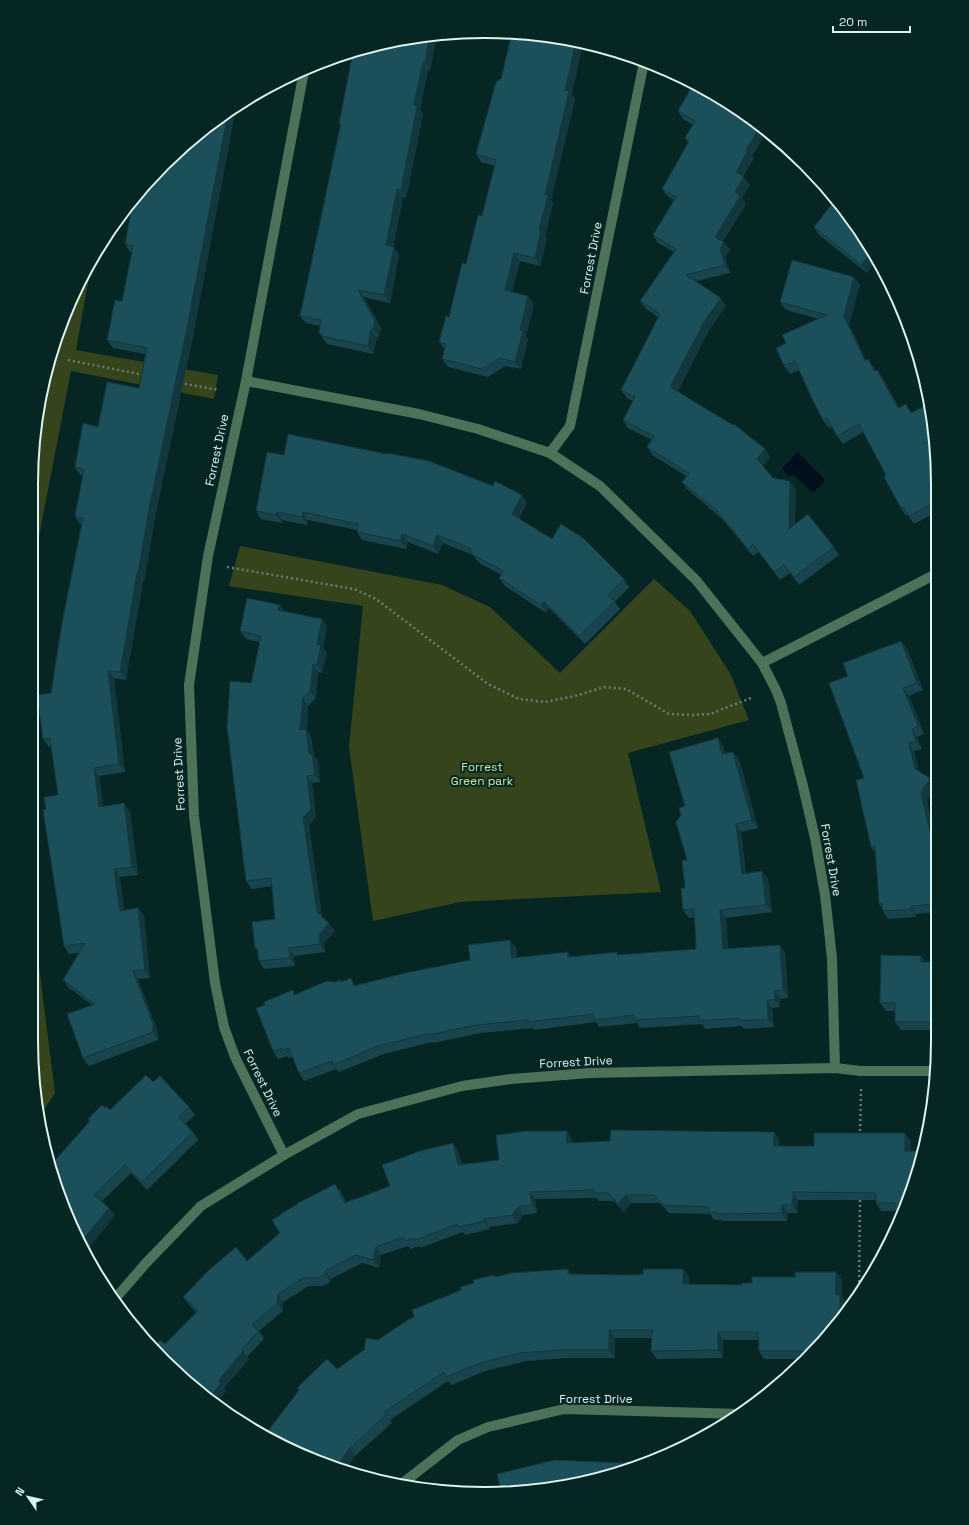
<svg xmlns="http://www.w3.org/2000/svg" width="969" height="1525" font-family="'Space Grotesk',sans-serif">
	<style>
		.green { fill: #36441c }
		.water { fill: #000e1d }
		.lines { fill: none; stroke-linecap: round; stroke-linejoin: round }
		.path { stroke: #637f7b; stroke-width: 2.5; stroke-dasharray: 2 3; stroke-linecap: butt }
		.minor { stroke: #4c7259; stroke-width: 10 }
		.wall { fill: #17444d }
		.shaded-wall { fill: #13373e }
		.building { fill: #1b4f59; stroke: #13373e }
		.labels { text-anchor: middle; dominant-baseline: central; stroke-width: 4; stroke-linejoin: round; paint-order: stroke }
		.street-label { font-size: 12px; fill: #ddf3ef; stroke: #062623 }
		.park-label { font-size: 12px; fill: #ceeaa0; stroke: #062623 }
		.rim { fill: none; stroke: #ddf3ef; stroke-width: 2 }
	</style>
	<rect width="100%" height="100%" fill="#062623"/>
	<g class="green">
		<path d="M91,266L76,350L218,375L214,399L71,371L35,557V426L65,311Z"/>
		<path d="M240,546L442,585L490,607L560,673L654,579L690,611L730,673L749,720L628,753L661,892L460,902L373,921L349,747L363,606L229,586Z"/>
		<path d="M35,935L55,1093L39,1117L35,1100Z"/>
	</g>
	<path class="water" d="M798,452L824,479V482L814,492H812L794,475L788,476L783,470L782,468Z"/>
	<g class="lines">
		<g class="path">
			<path d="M68,360L144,375"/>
			<path d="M180,383L219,390"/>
			<path d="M227,567L354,589L376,599L488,684L519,699L545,702L575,696L604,687L626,689L669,714L692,715L710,714L751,698"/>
			<path d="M860,1136L861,1089"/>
			<path d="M859,1292L860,1197"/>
		</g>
		<g class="minor">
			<path d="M246,381L419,414L478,429L550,453L600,486L696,580L762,663L776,690L781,703L802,782L815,838L825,895L832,958L835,1068"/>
			<path d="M550,453L570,426L644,62"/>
			<path d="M762,663L936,574"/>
			<path d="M284,1155L235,1057L224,1027L215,983L194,816L189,685L208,556L246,381L304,71"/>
			<path d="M114,1300L146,1263L201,1206L284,1155L358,1114L462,1086L511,1079L590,1073L835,1068L861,1071H934"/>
			<path d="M399,1486L458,1440L488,1427L564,1409L741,1414"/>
		</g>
	</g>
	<g class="wall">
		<path d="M437,34L430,70H428L420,110L423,114L406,198L403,197L393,247H394L399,255L390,303L364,297L381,328L379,336L377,338L373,354L327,344L319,333L320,326L306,323L300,316L340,125L339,123L426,35Z"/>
		<path d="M694,83L751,119L750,121L765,135L752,156L754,158L743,177L750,185L742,198L746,204L723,241L724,242L730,250L725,257L730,273L696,281L726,306L709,330L678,391L770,457L763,466L773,478L796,489L795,524L834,547L839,555L799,585L790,573L780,580L759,552L753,556L722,519L687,489L682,482L686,476L652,455L647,447L652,440L628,428L623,420L633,401L627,398L621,390L658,317L646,309L640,301L674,252L658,243L653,235L674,200L667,196L662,189L688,143L685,138L693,125L683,119L678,111Z"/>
		<path d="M572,95L575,99L551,200L553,203L545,236L547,238L540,266L520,261L512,292L534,304L526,336L528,339L521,369L505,366L488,377L448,367L442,359L445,350L439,342L449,317L482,216L495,166L481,162L476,154Z"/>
		<path d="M236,107L193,336L156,512L144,581H143L126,680L114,678L125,772L99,776L103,806L130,811L138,875L120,877L124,910L138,908L144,916L150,978L138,979L158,1032V1040L89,1066L83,1058L92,1005L69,988L63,980L79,953L69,954L64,946L46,809L58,795L51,747H49L43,739L51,693L82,524H80L75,516L83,475H80L75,467L98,427L139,388L145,354L113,348L107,340L122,301L132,252H130L125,244L186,143Z"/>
		<path d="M835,200L867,273L819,235L814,227Z"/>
		<path d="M860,285L849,324L866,361L874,367L875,370L882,377L899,408L937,455V512L914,524L908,515L906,516L901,508L886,475L863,432L843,444L837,436L832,427L829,428L823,420L799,370L790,374L784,366L786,343L819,319L786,310L780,302Z"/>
		<path d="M527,503L519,519L552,539L624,579L629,587L615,602L620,609L585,644L549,608L546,613L505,586L499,578L502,575L479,563L473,555L443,543L438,554L408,542L406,549L362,540L357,532V530L308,520L307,525L282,520V523L261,519L256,511Z"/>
		<path d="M285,612L322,619L327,627L323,648L327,653L322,673L318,672L316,698L308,706L307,730L311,737L314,756L318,762L320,782L312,783L316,817L309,825L322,917L335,931L324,943L325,952L294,956L295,966L264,969L259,961L258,952L255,948L275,919L272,886L252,889L246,881L259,642L246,639L240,631Z"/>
		<path d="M901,641L907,649L923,690L909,696L924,734L917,737L922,749L914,751L919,771L935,786L927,800L935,838V912L916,914V917L888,919L883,911L882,908L879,904L876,853L871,847L864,778L848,676Z"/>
		<path d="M718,738L723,746L725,754L739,759L758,828L741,832L746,873L768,879L772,912L726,918L728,949L780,945L785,953L788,998L780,999V1007L772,1008L774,1027L744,1029L742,1026L705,1029L702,1024L640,1028L637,1023L599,1027L596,1022L534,1030L533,1028L481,1033L433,1043L432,1042L384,1054L339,1072L336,1069L304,1081L299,1073L292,1057L289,1058L287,1056L278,1059L273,1051L296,994L341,982L356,985L470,960L516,948L517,958L568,952L571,957L618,955L696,949L695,917L689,918L683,910L687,860L681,815L685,806Z"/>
		<path d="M921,956L925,962H935L934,1030H901L895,1022V1011H886L880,1003Z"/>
		<path d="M153,1082L189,1107L195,1115L185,1124L193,1132L198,1140L147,1190L131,1173L102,1201L109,1208L115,1215L87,1250L55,1186L89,1121L88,1119L105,1108L110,1110Z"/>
		<path d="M774,1132L779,1140V1146H814L911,1141V1151H920L903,1215H900L898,1211H881L876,1203V1200H798V1213H788L787,1221H722L721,1220H714L710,1214L669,1213L660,1203H631L624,1212L614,1201H599L597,1198L535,1199L537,1213L523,1215L518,1223L489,1227L490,1229L465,1235L463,1232L420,1248L419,1246L410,1249L408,1246L381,1255L379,1268L362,1263L331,1279L330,1282L323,1286H309L283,1302V1311L259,1331L264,1339L247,1357L249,1359L224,1388L226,1391L216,1405L208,1400L165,1344L196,1312L189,1305L183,1297L247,1261L335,1184L341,1192L346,1202L390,1186L458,1151L462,1165L499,1160L572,1139V1143L610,1141Z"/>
		<path d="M836,1272L842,1280V1297L845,1302L846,1314L807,1359H764L759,1351V1340H723V1358L657,1359L651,1351L652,1338H615V1358H568L526,1361L485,1371L452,1385L448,1381L390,1420L392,1423L355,1456L344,1471L339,1470L299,1391L297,1388L337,1369L378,1340L414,1317L461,1290L474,1283L494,1275L496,1277L571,1274L689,1277L688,1284L742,1285Z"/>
	</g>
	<g class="shaded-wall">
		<path d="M437,34L430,70L425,62L430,35Z"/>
		<path d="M576,42L583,43L572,95L575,99L551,200L553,203L545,236L547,238L540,266L535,258L545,195L565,90Z"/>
		<path d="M423,62L428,70L420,110L423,114L406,198L401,190L414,105Z"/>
		<path d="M236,107L193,336L156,512L144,581L138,573L150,504L228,113Z"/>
		<path d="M744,114L751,119L748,125L743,117Z"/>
		<path d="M760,127L765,135L752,156L754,158L741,180L736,172L746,150Z"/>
		<path d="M744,177L750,185L742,198L746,204L721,244L715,237L735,192Z"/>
		<path d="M397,189L403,197L392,253L386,245Z"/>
		<path d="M724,242L730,250L725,257L730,273L725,265L720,249Z"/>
		<path d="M394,247L399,255L390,303L384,295Z"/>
		<path d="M514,253L520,261L510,298L505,290Z"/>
		<path d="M871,253L876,261L867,273L861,265Z"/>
		<path d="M854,277L860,285L849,324L870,369L865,361L844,316Z"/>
		<path d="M358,290L364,297L381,328L379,336L373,329Z"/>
		<path d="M528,296L534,304L526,336L528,339L521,369L515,362L520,330Z"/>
		<path d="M721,298L726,306L709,330L676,395L670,387L704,322Z"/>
		<path d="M371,330L377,338L373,354L368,346Z"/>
		<path d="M877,370L882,377L904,416L898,408Z"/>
		<path d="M765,449L770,457L762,467L757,459Z"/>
		<path d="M790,481L796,489L794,537L789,529Z"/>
		<path d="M522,495L527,503L517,522L512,514Z"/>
		<path d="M277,512L282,520V523L276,515Z"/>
		<path d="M303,512L308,520L307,525L302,517Z"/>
		<path d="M402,534L408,542L406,549L401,541Z"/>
		<path d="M437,535L443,543L438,554L433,546Z"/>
		<path d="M137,573L143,581L126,680L120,672Z"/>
		<path d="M544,601L549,608L546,613L541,605Z"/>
		<path d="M280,605L285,612L278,610Z"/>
		<path d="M322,619L327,627L323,648L327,653L322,673L317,665V644Z"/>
		<path d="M901,641L907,649L923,690L917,683Z"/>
		<path d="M313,664L318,672L316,698L310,691Z"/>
		<path d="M108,671L114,678L125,772L119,764Z"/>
		<path d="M903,688L909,696L924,734L918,726Z"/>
		<path d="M303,698L308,706L307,730L311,737L314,756L318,762L320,782L315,775L300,730Z"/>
		<path d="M912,729L917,737L922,749L916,741Z"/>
		<path d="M718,738L723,746L728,762L722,754Z"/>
		<path d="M909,743L914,751L920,777L915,769Z"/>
		<path d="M733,752L739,759L758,828L752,820Z"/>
		<path d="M94,768L99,776L104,815L99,807Z"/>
		<path d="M307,776L312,783L316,817L309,825L322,920L317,912L303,817Z"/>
		<path d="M930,778L935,786L927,800L935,838V854L921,793Z"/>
		<path d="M124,803L130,811L138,875L132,867Z"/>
		<path d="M736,824L741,832L747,882L742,874Z"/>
		<path d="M114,869L120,877L125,918L120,911Z"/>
		<path d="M762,871L768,879L772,912L766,905Z"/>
		<path d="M911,906L916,914V917L911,909Z"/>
		<path d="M138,908L144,916L150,978L145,970Z"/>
		<path d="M720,910L726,918L729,957L723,949Z"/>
		<path d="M329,923L335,931L324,943L325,952L320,944L319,935Z"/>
		<path d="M510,940L516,948L518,966L512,958Z"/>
		<path d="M780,945L785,953L788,998L783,990Z"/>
		<path d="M289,948L294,956L295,966L290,958Z"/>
		<path d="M568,952L573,959L568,957Z"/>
		<path d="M921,956L926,963L921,962Z"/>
		<path d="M133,971L138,979L158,1032V1040L153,1032Z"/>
		<path d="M774,991L780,999V1007L775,1000Z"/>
		<path d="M767,1000L772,1008L774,1027L768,1019Z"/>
		<path d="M567,1131L572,1139V1151L567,1143Z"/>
		<path d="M774,1132L779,1140V1153L774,1146Z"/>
		<path d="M905,1133L911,1141V1159L905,1151Z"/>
		<path d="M453,1143L458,1151L464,1173L458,1165Z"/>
		<path d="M335,1184L341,1192L350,1211L345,1203Z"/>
		<path d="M530,1192L535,1199L537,1213L532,1205Z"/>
		<path d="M793,1192L798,1200V1213L792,1205Z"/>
		<path d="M626,1195L631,1203L624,1212L618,1204Z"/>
		<path d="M782,1205L788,1213L787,1221L782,1213Z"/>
		<path d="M518,1207L523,1215L518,1223L512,1215Z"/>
		<path d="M109,1208L115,1215L87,1250L82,1241Z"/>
		<path d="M484,1219L489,1227L490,1229L484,1221Z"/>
		<path d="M376,1247L381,1255L379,1268L373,1260Z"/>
		<path d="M568,1269L573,1277L568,1274Z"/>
		<path d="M683,1269L689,1277L688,1292L683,1284Z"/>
		<path d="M325,1271L331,1279L330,1282L325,1274Z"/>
		<path d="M836,1272L842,1280V1297L845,1302L846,1314L840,1321L836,1295Z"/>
		<path d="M278,1294L283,1302V1311L277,1303Z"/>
		<path d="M823,1328L828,1335L822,1341Z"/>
		<path d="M609,1330L615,1338V1358L609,1350Z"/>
		<path d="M718,1332L723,1340V1358L718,1350Z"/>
		<path d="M243,1351L249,1359L224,1388L226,1391L216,1405L208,1400L218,1381Z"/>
		<path d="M350,1448L355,1456L344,1471L335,1468Z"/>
	</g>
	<g class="building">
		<path d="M512,32L576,42L565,90L569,91L545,195H548L539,230H541L535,258L514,253L505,290L528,296L520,330L523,331L515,362L500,358L482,369L442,359L446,344L439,342L446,316L449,317L462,263L466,264L478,215L482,216L496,160L476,154L496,82L501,79Z"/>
		<path d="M426,35H430L425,62H423L414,105L417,106L401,190L397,189L386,245L394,247L384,295L358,290L375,321L373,329L371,330L368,346L322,336V334L319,333L321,320L300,316L341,123H339L353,52Z"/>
		<path d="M694,83L744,114L743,117L760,127L746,150H748L736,172L744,177L735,192L740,196L715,237L724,242L720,249L725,265L686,275L721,298L704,322L670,387L733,425L734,424L765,449L757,459L773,478L790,481L789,529L808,514L834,547L794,577L784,565L774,572L753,544L748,549L717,511L682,482L689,473L647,447L654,436L623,420L635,397L621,390L660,314L640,301L676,249L653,235L676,197L662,189L689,141L685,138L695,121L678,111Z"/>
		<path d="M228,113L187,328L150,504L138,573H137L120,672L108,671L119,764L94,768L99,807L124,803L132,867L114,869L120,911L138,908L145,970L133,971L153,1024V1032L83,1058L67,1014L95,1004L63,980L85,943L64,946L43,810L46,809L44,797L58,795L50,738L43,739L37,695L51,693L62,623L83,518L75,516L84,469L75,467L83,423L98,427L107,382L139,388L147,348L107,340L115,300L122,301L133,246L125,244L133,200L186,143Z"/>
		<path d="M835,200L871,253L861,265L814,227Z"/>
		<path d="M792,260L854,277L844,316L865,361L868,359L874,371L877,370L898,408L906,404L911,413L929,404L937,455V501L909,516L903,507L901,508L884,477L886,475L859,424L837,436L827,418L823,420L813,401L795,361L784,366L776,348L786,343L782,335L827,315L780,302Z"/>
		<path d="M288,434L387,454V453L429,461L493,486L495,481L522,495L512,514L552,539L561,524L583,538L624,579L608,595L615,601L579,636L544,601L541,605L499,578L504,571L473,555L470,548L437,535L433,546L402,534L401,541L357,532L358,524L303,512L302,517L277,512L276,515L256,511L267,452L284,455Z"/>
		<path d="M247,598L280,605L278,610L322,619L317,644L321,645L317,665L313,664L310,691L303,698L300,730L306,729L309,754H312L315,775L307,776L311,809L303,817L317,912L329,923L319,935L320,944L289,948L290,958L259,961L257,948H255L252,922L275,919L271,878L246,881L227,727L230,681L251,683L261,636L240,631Z"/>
		<path d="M901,641L917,683L903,688L918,726L912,729L916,741L909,743L915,769L930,778L921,793L935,854V904L911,906V909L883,911L882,904H879L875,846L871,847L856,780L864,778L829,683L848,676L843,663Z"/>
		<path d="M718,738L722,754L733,752L752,820L736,824L742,874L762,871L766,905L720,910L723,949L780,945L783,990L774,991L775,1000H767L768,1019L738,1021V1018L700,1021L699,1016L635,1020L634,1015L594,1020L593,1014L528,1022V1020L476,1025L428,1035L427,1034L378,1046L333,1065L332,1061L299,1073L289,1048L283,1050L282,1048L273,1051L256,1008L265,1005L264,1002L293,990L294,995L327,981L336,982L340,980L341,982L351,978L354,986L405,973L470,960L468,945L510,940L512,958L568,952V957L617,952V955L696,949L694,909L683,910L681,888H685L682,860H687L676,822L681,815L679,808L685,806L669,752Z"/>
		<path d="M881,955L921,956V962H935L934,1022H895V1003H880Z"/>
		<path d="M146,1075L153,1082L160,1076L189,1107L179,1117L193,1132L142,1182L125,1165L94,1195L109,1208L82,1241L55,1186L50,1166L90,1121L88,1119L102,1105L105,1108L106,1106L110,1110Z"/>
		<path d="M611,1130L774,1132V1146H814V1133H905V1151H920L905,1207H895V1203H876V1193L793,1192L792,1205H782V1213L717,1214V1212H708V1207L664,1205L654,1195H626L618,1204L609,1193H594V1190L530,1192L532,1205L518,1207L512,1215L484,1219V1221L459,1227L458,1224L415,1240V1238L405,1241L403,1237L376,1247L373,1260L356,1255L325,1271V1274L318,1278H303L278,1294L277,1303L252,1325L259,1331L241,1350L243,1351L218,1381L221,1383L208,1400L164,1361L153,1349L160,1340L165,1344L198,1311L183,1297L209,1270L236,1247L247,1261L280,1233L272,1220L300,1202L335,1184L345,1203L390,1186L382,1165L420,1151L453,1143L458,1165L499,1160L496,1135L527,1131H567V1143L610,1141Z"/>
		<path d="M568,1269V1274L633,1275L643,1274V1269H683V1284L742,1285V1283H752V1277H795V1272H836V1295H840V1321L834,1328H823L822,1341L814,1351H759L758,1332H718V1350L651,1351L652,1330H609V1350H562L520,1353L480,1363L446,1377L444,1372L384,1412L386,1415L350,1448L335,1468L264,1436L299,1390L297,1388L327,1359L337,1369L364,1350L366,1338L378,1340L409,1319L414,1317L412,1310L461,1290L460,1287L474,1283L473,1280L494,1275L495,1277L511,1273Z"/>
		<path d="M554,1460L625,1463V1462H647L602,1478L501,1492L497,1474Z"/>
	</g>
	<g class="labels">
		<g class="street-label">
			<text transform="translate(591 258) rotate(-79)">Forrest Drive</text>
			<text transform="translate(217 450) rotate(-78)">Forrest Drive</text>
			<text transform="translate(179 774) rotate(-93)">Forrest Drive</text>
			<text transform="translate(831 860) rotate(80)">Forrest Drive</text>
			<text transform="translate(576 1062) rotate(-3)">Forrest Drive</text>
			<text transform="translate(263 1083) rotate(64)">Forrest Drive</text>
			<text x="596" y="1399">Forrest Drive</text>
		</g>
		<g class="park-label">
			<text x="482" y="767">Forrest<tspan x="482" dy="14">Green park</tspan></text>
		</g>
	</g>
	<path d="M0 0H969V1525H0ZM484 38H485A446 446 0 0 1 931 484V1041A446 446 0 0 1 485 1487H484A446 446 0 0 1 38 1041V484A446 446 0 0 1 484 38Z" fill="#062623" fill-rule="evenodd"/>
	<path class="rim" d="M484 38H485A446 446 0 0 1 931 484V1041A446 446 0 0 1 485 1487H484A446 446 0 0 1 38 1041V484A446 446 0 0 1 484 38Z"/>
	<g transform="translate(28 1497) rotate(304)" stroke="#062623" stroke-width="3" paint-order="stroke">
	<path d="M0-3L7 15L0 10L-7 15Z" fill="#ddf3ef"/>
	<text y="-6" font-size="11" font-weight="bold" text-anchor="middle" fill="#ddf3ef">N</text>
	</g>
	<path d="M833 26v6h77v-6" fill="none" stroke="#ddf3ef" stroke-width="2"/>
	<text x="839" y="26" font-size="12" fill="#ddf3ef" stroke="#062623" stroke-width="3" paint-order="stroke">20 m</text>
</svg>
